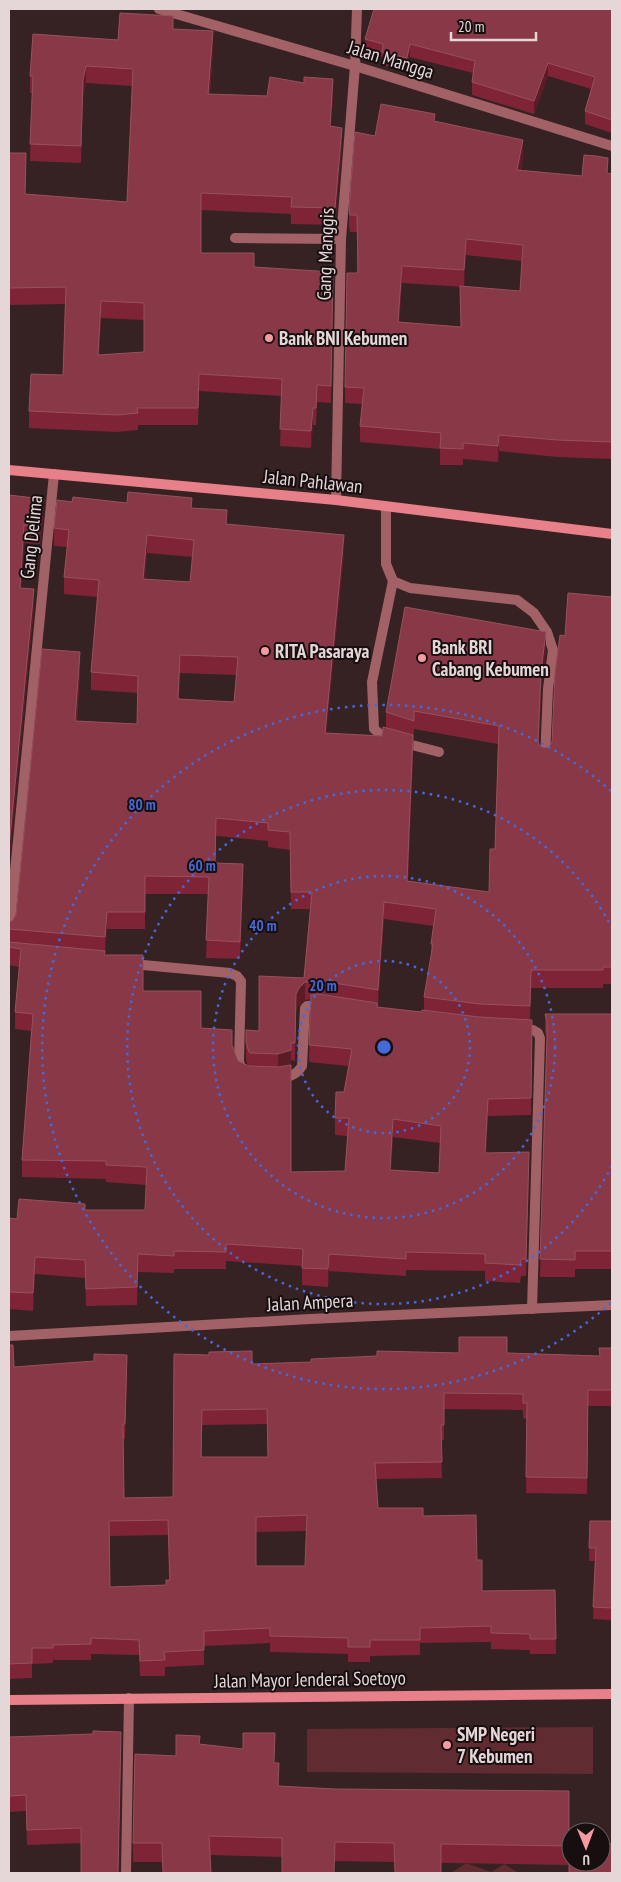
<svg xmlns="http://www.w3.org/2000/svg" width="621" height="1882" font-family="'PT Sans Narrow',sans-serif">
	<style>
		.green { fill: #602b31 }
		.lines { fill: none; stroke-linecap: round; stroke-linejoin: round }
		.lane { stroke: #a26166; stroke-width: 10 }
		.street { stroke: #a26166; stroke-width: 10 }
		.secondary { stroke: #e88089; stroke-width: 10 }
		.wall { fill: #7e2436; fill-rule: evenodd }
		.shaded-wall { fill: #5c1b27 }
		.building { fill: #893847; stroke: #97515e; fill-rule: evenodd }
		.ring { fill: none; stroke: #4569d8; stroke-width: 2.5; stroke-dasharray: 2.5 5 }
		.poi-dot { fill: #f49aa1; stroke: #170e0f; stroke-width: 2 }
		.labels { text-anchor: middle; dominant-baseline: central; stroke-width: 4; stroke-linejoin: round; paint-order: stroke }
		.street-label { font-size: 19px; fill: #e5d7d7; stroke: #170e0f }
		.poi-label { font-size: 19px; font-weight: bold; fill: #e5d7d7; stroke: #170e0f; text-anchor: start }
		.centre { fill: #4569d8; stroke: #170e0f; stroke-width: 2.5 }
		.ring-label { font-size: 15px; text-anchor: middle; font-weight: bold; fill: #4569d8; stroke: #170e0f; stroke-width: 4; stroke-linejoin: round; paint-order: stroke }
	</style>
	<rect width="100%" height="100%" fill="#362223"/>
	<g class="green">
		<path d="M593,1727V1774L307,1772V1729Z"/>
		<path d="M466,1863L491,1872L504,1864L519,1873H523H451Z"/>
	</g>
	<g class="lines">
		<g class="lane">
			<path d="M386,507V564L393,581L410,588L517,600L534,613L547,632L553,650L548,689L545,759"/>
			<path d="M393,581L372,682L374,729L385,738L439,752"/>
		</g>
		<g class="street">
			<path d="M159,9L355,66L612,146"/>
			<path d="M235,238L341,239"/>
			<path d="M336,500L341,239L355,66L357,9"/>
			<path d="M9,932L54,474"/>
			<path d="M132,964L230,973L237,976L241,981L239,1061L242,1073"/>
			<path d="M520,1030H533L538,1033L540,1038L532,1309"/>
			<path d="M278,1077C288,1077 296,1076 302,1066L305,1008L307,1006L322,1005"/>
			<path d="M9,1336L310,1319L612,1305"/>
			<path d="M126,1873L129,1698"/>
		</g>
		<g class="secondary">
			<path d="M9,470L336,500L612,534"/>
			<path d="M9,1700L612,1694"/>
		</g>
	</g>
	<g class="wall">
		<path d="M612,9V133L585,124V111L591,89L548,76L534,114L472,95V82L473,73L410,57L407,71L382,65V57L365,52V39Z"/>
		<path d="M173,29L213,48L210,94L267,96H333L331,126L342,145L335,225L291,224V214L201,210V253L333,289L331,403L317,402L316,425H313L311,448L280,446L282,396L199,391L198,425H138V430L117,432L29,428V411L63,375L65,304L9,305V153L26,170L25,194L127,202L132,86L86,83L83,97L81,163L30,161L32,93H30V76L118,40ZM101,318L144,320V352L99,355Z"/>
		<path d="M435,122L523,157L521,170L582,176L608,173L612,174V459L557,457L499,451L498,462L463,459V465H440V449L360,442V426L362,404L345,403V387L357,273V232H350L349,226V209ZM466,255L522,261L520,291L461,327L399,322L402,283L464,287Z"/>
		<path d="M9,495L43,516L40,544L24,543L21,588L34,606L9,864Z"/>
		<path d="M72,502L127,503L192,508L227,524L344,553L326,733L382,736L386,728V712L546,650L541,689L539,744V745L544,748L549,747L552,742L565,636L612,597V984H603V988H531L530,1020L532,1038L531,1115L488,1116L486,1153L529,1169L526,1276H521L520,1283L485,1281V1271L406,1270V1276L329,1271L328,1287L302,1285V1266L226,1261V1269H174V1273L138,1272L137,1305L86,1306L85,1278L35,1274L33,1311L9,1309V1218L17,1219L85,1210H145L146,1185L106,1182V1179L22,1177V1160L31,1031L15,1029V1012L19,967L9,965V921H12L16,915L80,669L77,721L137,724L138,693L91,690V672L97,597L64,594V577L67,547L54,546V528ZM147,553L193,557L190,582L145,579ZM180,673L236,675L234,702L178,699ZM414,729L498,744L495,849L489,892L408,881ZM216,836L268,841V847L290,850L291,909H310L304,978L259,1031L246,1030V1060L248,1066L238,1061L232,1046L201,1028L143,991L105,955L107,929H145V894H208L206,958L240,959L243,881L215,863ZM384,919L433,926L431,944V956L424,997V1011L421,1012L377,1007H378ZM311,999L309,1062L348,1066L344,1092L335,1118V1135L348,1136L345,1171L291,1172V1060L295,1061L296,1011L299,1005L305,1000ZM393,1137L440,1143L439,1173L391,1170Z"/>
		<path d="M545,1014H612V1269H575V1277H540L547,1038L545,1031Z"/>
		<path d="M9,1345L14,1367L127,1370L125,1439H123L124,1498L173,1497L174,1354L252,1364L311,1362L459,1353H507L599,1356L612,1348V1406H588L587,1494L526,1493L527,1419L523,1418V1410L444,1409V1440H441L442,1478L376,1479L378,1508L423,1516L477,1560L482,1591L555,1590L556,1654H530V1650L491,1649V1642L420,1643V1655L370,1656V1662H348V1654L270,1652V1643L204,1646V1665L165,1667V1676H140L139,1655L91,1654V1660H53V1663L32,1664V1678L9,1679ZM267,1424L268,1457H202V1425ZM307,1531L305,1566H256V1532ZM168,1535L169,1580L166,1585L110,1587V1536Z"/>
		<path d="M590,1521H612V1620L593,1619L595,1561H589Z"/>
		<path d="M9,1737L121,1748L118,1873H81V1843L27,1845L26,1811L9,1812Z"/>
		<path d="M200,1744L274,1763L279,1786L335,1789L569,1791V1865L335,1861L282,1857L210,1855L211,1873H163L162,1862H133V1843L176,1756Z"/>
	</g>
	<g class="shaded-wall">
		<path d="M213,31V48L208,111V94Z"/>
		<path d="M410,44V57L407,71V58Z"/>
		<path d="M548,63V76L534,114V101Z"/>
		<path d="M86,66V83L83,97L81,163L83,80Z"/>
		<path d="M333,79V96L330,143V126Z"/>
		<path d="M342,128V145L335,225V208Z"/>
		<path d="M523,140V157L517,187V170Z"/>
		<path d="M466,239V255L464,287V270Z"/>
		<path d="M402,266V283L398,339V322Z"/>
		<path d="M101,301V318L98,372V355Z"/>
		<path d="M313,408V425L311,448V431Z"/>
		<path d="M499,435V451L498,462V446Z"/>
		<path d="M43,499V516L40,544V527Z"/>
		<path d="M24,525V543L20,605V588Z"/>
		<path d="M147,535V553L143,597V579Z"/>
		<path d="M344,535V553L325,751V733Z"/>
		<path d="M34,589V606L9,864V847Z"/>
		<path d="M546,632V650L541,689L538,759L541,671Z"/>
		<path d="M80,652V669L75,738V721Z"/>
		<path d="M180,655V673L178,717V699Z"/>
		<path d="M413,735V752L407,898V881Z"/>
		<path d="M243,864V881L240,959V942Z"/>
		<path d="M384,902V919L378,1007V990Z"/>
		<path d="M107,912V929L105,955V937Z"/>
		<path d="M9,929H10V946L9,947Z"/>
		<path d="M305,982V1000L299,1005L296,1011L295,1061L296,994L299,988Z"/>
		<path d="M291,1050V1068L278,1071V1054Z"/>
		<path d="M488,1099V1116L485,1170V1153Z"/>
		<path d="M393,1119V1137L390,1187V1170Z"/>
		<path d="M529,1152V1169L526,1276V1259Z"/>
		<path d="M138,1254V1272L137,1305V1287Z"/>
		<path d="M329,1254V1271L328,1287V1269Z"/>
		<path d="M35,1257V1274L33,1311V1293Z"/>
		<path d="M127,1355V1370L125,1439V1424Z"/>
	</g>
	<g class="building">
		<path d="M374,9H612V120L585,111L595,77L548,63L534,101L472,82L475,61L410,44L407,58L382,52L383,44L365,39Z"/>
		<path d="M120,13L173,16V29L213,31L208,94L267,96L270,77L304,83V77L333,79L330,126L342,128L335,208L291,207L292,197L201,193V253H254V267L333,272L331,386L317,385L316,408H313L311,431L280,429L282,379L199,374L198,408H137L138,413L117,415L29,411L31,374L63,375L66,287L9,288V153H26L25,194L127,202L133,69L86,66L83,80L81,146L30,144L33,76H30L33,34L118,40ZM101,301L144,303V352L98,355Z"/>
		<path d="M381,104L435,114L434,121L523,140L517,170L582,176L584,155L596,156L608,158L607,173L612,174V442L557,440L499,435L498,446L463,443V449L440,448L441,433L360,426L364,388L345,387L347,273H358L357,215H350L349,209L355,132L375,136ZM466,239L523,245L520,291L460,286L461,327L398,322L402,266L464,270Z"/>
		<path d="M128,492L192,498L191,508L227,510L226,524L344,535L325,733L382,736L383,727L413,735L407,881L489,892L490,849H495L499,726L414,711V721L386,712L405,607L546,632L541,671L538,741L539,745L544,748L549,747L552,742L555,672L560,635L565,636L568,593L612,597V967H603V970H531L530,1006L480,1004L424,997L433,944H431L436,909L384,902L378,990L321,981L305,982L299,988L296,994L295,1043H291V1050L278,1054L251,1053L249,1052L246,1043V1030L259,1031V976L304,978L312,892H291L290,832L268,830V823L216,818L215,863L243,864L240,942L206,940L209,877L145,876V912H107L105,937L9,929V921H12L16,915L42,649L80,652L75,721L137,724L138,676L91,672L99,580L64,577L69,530L54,528L57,500L72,502L73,497L127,503ZM147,535L194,540L190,582L143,579ZM180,655L238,657L234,702L178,699Z"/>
		<path d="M9,495L43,499L40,527L24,525L20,588L34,589L9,847Z"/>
		<path d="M9,942L105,951L104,955H143V991H201V1028L232,1030V1045L238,1061L249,1066L278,1067L291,1065V1172L345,1171L349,1118H335L336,1092H344L352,1049L309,1045L311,995L319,994L377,1003V1007L421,1012L422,1010L479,1017L532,1020L531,1098L488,1099L485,1153L529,1152L526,1259H521L520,1265L485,1263V1254L406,1252V1259L329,1254L328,1269L302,1268L303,1249L226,1244V1252L174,1251V1256L138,1254L137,1287L86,1289L85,1260L35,1257L33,1293L9,1292V1218L17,1219L19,1199L85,1204V1210H145L147,1167L106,1165V1161L22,1160L33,1014L15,1012L21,949L9,947ZM393,1119L441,1126L439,1173L390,1170Z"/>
		<path d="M545,1014H612V1251H575V1260L540,1259L547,1036V1021Z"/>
		<path d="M459,1337H507V1353L600,1356L599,1348H612V1390H588L587,1478L526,1477L527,1403H523V1394L444,1393V1425H441L442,1462L375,1463L378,1508H423V1516L476,1515L477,1560H482V1591L555,1590L556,1639H530V1634L491,1633V1626L420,1628V1640H370V1647H348V1638L270,1636V1628L204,1631V1650L164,1652L165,1660L140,1661L139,1640L91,1638V1644L53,1645V1648H32V1663L9,1664V1345H13L14,1367L94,1361V1354L127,1355L125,1424H123L124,1498L173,1497L174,1354L209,1355V1352L252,1351V1364L311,1362V1359L377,1356V1351L459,1353ZM267,1409L268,1457H201L202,1410ZM307,1515L305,1566H256V1517ZM168,1520L170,1580H166V1585L110,1587L109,1521Z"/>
		<path d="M590,1521H612V1608L593,1607L596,1548H589Z"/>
		<path d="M93,1731L121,1732L118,1873H81V1828L27,1830L26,1795L9,1796V1737L93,1734Z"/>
		<path d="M243,1733H275L274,1763H279L278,1786L335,1789L569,1791V1846L441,1844V1873H395L394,1843L335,1842L334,1873H282V1838L209,1836L211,1873H163L162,1843H133L135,1754L176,1756V1735L200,1736L199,1744L243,1749Z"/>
		<path d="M601,1844H612V1873H569V1846H571V1862H601Z"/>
	</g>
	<g class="ring">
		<circle cx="384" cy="1047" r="86"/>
		<circle cx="384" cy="1047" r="171"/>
		<path d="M612 1166A257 257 0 1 1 612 928"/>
		<path d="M611 1303A342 342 0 1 1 611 791"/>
	</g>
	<g class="poi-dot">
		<circle cx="269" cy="338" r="5"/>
		<circle cx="265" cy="651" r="5"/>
		<circle cx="422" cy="658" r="5"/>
		<circle cx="447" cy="1745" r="5"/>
	</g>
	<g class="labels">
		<g class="street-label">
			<text transform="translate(391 59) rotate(17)">Jalan Mangga</text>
			<text transform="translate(325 254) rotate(-88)">Gang Manggis</text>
			<text transform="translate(313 481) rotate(6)">Jalan Pahlawan</text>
			<text transform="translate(31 537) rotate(-84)">Gang Delima</text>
			<text transform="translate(310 1302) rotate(-3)">Jalan Ampera</text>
			<text transform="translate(310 1679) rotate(-1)">Jalan Mayor Jenderal Soetoyo</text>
		</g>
		<g class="poi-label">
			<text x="279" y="338">Bank BNI Kebumen</text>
			<text x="432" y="647">Bank BRI<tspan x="432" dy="22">Cabang Kebumen</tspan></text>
			<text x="275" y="651">RITA Pasaraya</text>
			<text x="457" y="1734">SMP Negeri<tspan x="457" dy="22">7 Kebumen</tspan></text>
		</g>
	</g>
	<circle cx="384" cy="1047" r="8" class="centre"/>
	<g class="ring-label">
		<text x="142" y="810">80 m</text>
		<text x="202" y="871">60 m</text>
		<text x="263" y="931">40 m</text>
		<text x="323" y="991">20 m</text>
	</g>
	<rect width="621" height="1882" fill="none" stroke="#e5d7d7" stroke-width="20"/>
	<g transform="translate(586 1847) rotate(179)"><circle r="24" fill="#170e0f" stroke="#695e5f"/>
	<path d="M0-4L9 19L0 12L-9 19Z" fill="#f49aa1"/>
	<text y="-8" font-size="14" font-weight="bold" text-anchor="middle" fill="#e5d7d7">U</text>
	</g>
	<path d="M451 32v8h85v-8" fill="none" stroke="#e5d7d7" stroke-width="2.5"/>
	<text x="458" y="32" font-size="15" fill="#e5d7d7" stroke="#170e0f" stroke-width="4" paint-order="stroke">20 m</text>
</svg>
